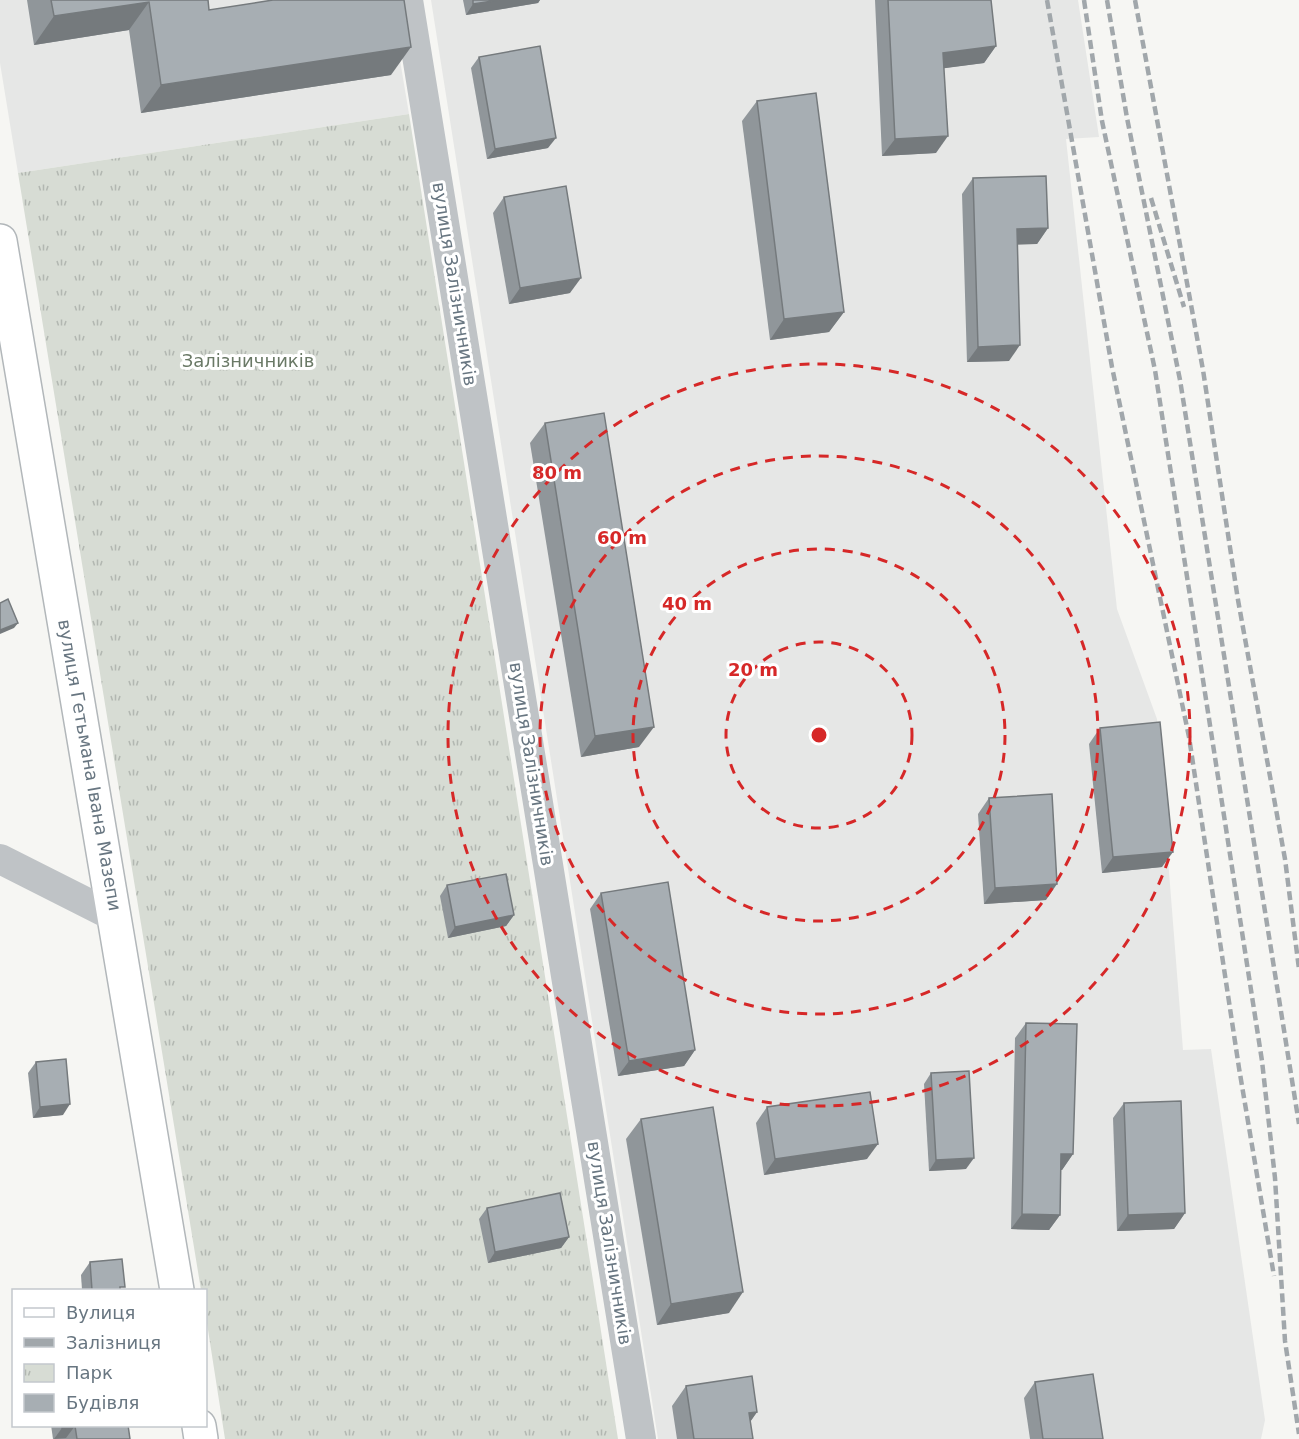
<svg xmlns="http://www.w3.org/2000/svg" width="1299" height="1439" font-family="'DejaVu Sans',sans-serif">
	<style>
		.built { fill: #e6e7e6 }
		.park { fill: url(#park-tufts) }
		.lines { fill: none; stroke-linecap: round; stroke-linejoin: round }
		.secondary-casing { stroke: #b2b7ba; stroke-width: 36 }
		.street { stroke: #bfc3c6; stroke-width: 30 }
		.secondary { stroke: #fff; stroke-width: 33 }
		.rail { stroke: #a1a7ab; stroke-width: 4.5; stroke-dasharray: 9 4.5; stroke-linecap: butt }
		.wall { fill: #90969a }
		.shaded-wall { fill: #757a7d }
		.building { fill: #a7aeb3; stroke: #757a7d; stroke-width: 1.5 }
		.ring { fill: none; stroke: #d62828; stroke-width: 3; stroke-dasharray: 10 8 }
		.labels { text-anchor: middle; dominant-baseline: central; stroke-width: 6; stroke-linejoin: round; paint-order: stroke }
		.street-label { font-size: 18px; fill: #687681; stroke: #fff }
		.park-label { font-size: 18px; fill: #6a7966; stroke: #fff }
		.centre { fill: #d62828; stroke: #fff; stroke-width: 3 }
		.ring-label { font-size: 18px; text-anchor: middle; font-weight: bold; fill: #d62828; stroke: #fff; stroke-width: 6; stroke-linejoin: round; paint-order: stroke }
	</style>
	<defs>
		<pattern id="park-tufts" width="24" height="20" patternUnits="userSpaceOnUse" patternTransform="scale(1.5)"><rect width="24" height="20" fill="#d7dcd4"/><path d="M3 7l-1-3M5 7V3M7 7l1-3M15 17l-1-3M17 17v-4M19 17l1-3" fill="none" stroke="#b2b7b1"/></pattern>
	</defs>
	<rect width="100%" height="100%" fill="#f6f6f3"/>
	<g class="built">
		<path d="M0,0H390L409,114L18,173L0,63Z"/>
		<path d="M431,0H1078L1099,137L1066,139L1117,609L1157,719L1183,1050L1211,1049L1265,1420L1261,1439H658Z"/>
	</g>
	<path class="park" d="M409,114L618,1439H225L206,1317V1290H201L18,173Z"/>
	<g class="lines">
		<g class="secondary-casing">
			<g id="secondary">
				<path d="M0,241L177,1290"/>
				<path d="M199,1426L201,1439"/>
			</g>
		</g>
		<g class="street">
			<path d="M408,0L641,1439"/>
			<path d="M0,859L115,917"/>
		</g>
		<use href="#secondary" class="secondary"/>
		<g class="rail">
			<path d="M1047,0L1112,367L1189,737L1239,1068L1274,1276"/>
			<path d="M1084,0L1102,121L1155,370L1262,1061L1275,1178L1285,1341L1299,1434"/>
			<path d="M1107,0L1127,118L1180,380L1299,1124"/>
			<path d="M1135,0L1203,370L1238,600L1285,859L1299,969"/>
			<path d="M1151,198L1184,307"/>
		</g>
	</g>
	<g class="wall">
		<path d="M27,0H208L209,10L391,75L141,113L129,30L34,45Z"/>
		<path d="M463,0H540L538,3L466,15Z"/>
		<path d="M875,0H991L996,46L984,63L944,68L936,153L882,156Z"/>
		<path d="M479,57L548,148L487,159L471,68Z"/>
		<path d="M757,101L844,312L829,332L770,340L742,121Z"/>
		<path d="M973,178L1048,228L1037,244H1018L1009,361L967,362L962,194Z"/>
		<path d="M504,197L570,293L509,304L493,213Z"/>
		<path d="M545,423L639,747L581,757L530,443Z"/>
		<path d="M1100,728L1162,867L1102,873L1089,744Z"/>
		<path d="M989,798L1046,900L984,904L978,814Z"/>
		<path d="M447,885L514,915L506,926L448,938L440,896Z"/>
		<path d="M601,893L695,1050L684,1066L618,1076L590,909Z"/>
		<path d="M1026,1023L1073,1154L1062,1170H1061L1060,1215L1049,1230L1011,1229L1015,1038Z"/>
		<path d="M36,1062L63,1115L33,1118L28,1073Z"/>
		<path d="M931,1073L966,1169L929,1171L924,1084Z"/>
		<path d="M1124,1103L1185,1213L1174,1229L1117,1231L1113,1118Z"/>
		<path d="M767,1107L867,1159L764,1175L756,1123Z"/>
		<path d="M641,1119L729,1313L657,1325L626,1139Z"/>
		<path d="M487,1208L569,1237L561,1248L488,1263L479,1219Z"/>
		<path d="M90,1262L122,1290H82L81,1275Z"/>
		<path d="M1035,1382L1103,1439H1030L1024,1398Z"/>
		<path d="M686,1386L757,1412L750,1422L753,1439H677L672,1406Z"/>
		<path d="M51,1425H128L130,1439H53Z"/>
	</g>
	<g class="shaded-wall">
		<path d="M499,0H540L538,3L466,15L473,4Z"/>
		<path d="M149,2L129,30L34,45L54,16Z"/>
		<path d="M996,46L984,63L931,70L943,53Z"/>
		<path d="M411,47L391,75L141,113L161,85Z"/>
		<path d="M948,136L936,153L882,156L895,139Z"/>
		<path d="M556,138L548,148L487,159L495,149Z"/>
		<path d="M1048,228L1037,244L1006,245L1017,229Z"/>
		<path d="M581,278L570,293L509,304L520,288Z"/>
		<path d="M844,312L829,332L770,340L784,319Z"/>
		<path d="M1020,345L1009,361L967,362L978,347Z"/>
		<path d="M18,623L14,628L0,634V630Z"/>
		<path d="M654,727L639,747L581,757L595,736Z"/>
		<path d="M1173,852L1162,867L1102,873L1113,857Z"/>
		<path d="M1057,884L1046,900L984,904L995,888Z"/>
		<path d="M514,915L506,926L448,938L455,927Z"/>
		<path d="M695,1050L684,1066L618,1076L629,1061Z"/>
		<path d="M70,1104L63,1115L33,1118L40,1107Z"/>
		<path d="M878,1144L867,1159L764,1175L775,1159Z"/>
		<path d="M1061,1154H1073L1062,1170L1050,1169Z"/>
		<path d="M974,1158L966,1169L929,1171L936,1160Z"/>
		<path d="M1185,1213L1174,1229L1117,1231L1128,1215Z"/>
		<path d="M1022,1214L1060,1215L1049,1230L1011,1229Z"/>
		<path d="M569,1237L561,1248L488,1263L495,1252Z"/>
		<path d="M743,1292L729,1313L657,1325L671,1304Z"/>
		<path d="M757,1412L743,1432L749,1413Z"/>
		<path d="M75,1426L66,1438L54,1439L62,1428Z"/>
	</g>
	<g class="building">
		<path d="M51,0H208L209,10L273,0H404L411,47L161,85L149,2L54,16Z"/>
		<path d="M473,0H499L473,4Z"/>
		<path d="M888,0H991L996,46L943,53L948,136L895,139Z"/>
		<path d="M540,46L556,138L495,149L479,57Z"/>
		<path d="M816,93L844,312L784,319L757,101Z"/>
		<path d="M1046,176L1048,228L1017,229L1020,345L978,347L973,178Z"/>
		<path d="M566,186L581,278L520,288L504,197Z"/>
		<path d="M604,413L654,727L595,736L545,423Z"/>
		<path d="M8,599L18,623L0,630V603Z"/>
		<path d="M1160,722L1173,852L1113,857L1100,728Z"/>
		<path d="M1052,794L1057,884L995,888L989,798Z"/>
		<path d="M506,874L514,915L455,927L447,885Z"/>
		<path d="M668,882L695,1050L629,1061L601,893Z"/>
		<path d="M1026,1023L1077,1024L1073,1154H1061L1060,1215L1022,1214Z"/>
		<path d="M66,1059L70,1104L40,1107L36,1062Z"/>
		<path d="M969,1071L974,1158L936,1160L931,1073Z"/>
		<path d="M870,1092L878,1144L775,1159L767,1107Z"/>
		<path d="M1181,1101L1185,1213L1128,1215L1124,1103Z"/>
		<path d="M713,1107L743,1292L671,1304L641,1119Z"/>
		<path d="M560,1193L569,1237L495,1252L487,1208Z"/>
		<path d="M122,1259L125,1287H120V1290H92L90,1262Z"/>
		<path d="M1093,1374L1103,1439H1043L1035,1382Z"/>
		<path d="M752,1376L757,1412L749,1413L753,1439H694L686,1386Z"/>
		<path d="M62,1425H128L130,1439H77L75,1426L62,1428Z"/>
	</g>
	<g class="ring">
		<circle cx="819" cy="735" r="93"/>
		<circle cx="819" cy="735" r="186"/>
		<circle cx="819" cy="735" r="279"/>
		<circle cx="819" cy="735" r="371"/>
	</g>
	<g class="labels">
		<g class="street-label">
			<text transform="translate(455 284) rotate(81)">вулиця Залізничників</text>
			<text transform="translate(532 764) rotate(81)">вулиця Залізничників</text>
			<text transform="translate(90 765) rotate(80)">вулиця Гетьмана Івана Мазепи</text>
			<text transform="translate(610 1243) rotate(81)">вулиця Залізничників</text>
		</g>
		<g class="park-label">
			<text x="248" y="360">Залізничників</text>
		</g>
	</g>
	<circle cx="819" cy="735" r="9" class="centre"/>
	<g class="ring-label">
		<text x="557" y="479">80 m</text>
		<text x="622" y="544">60 m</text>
		<text x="687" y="610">40 m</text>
		<text x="753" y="676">20 m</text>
	</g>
	<rect x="12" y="1289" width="195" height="138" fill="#ffffff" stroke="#c3c8cd" stroke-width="1.5"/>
	<rect x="24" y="1308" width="30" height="9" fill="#ffffff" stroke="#c3c8cd" stroke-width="1.5"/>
	<text x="66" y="1319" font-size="18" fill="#687681">Вулиця</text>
	<rect x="24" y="1338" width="30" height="9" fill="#a1a7ab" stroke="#c3c8cd" stroke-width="1.5"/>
	<text x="66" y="1349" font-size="18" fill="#687681">Залізниця</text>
	<rect x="24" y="1364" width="30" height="18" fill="url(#park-tufts)" stroke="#c3c8cd" stroke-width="1.5"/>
	<text x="66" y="1379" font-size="18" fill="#687681">Парк</text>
	<rect x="24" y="1394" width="30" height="18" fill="#a7aeb3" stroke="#c3c8cd" stroke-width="1.5"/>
	<text x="66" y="1409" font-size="18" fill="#687681">Будівля</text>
</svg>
